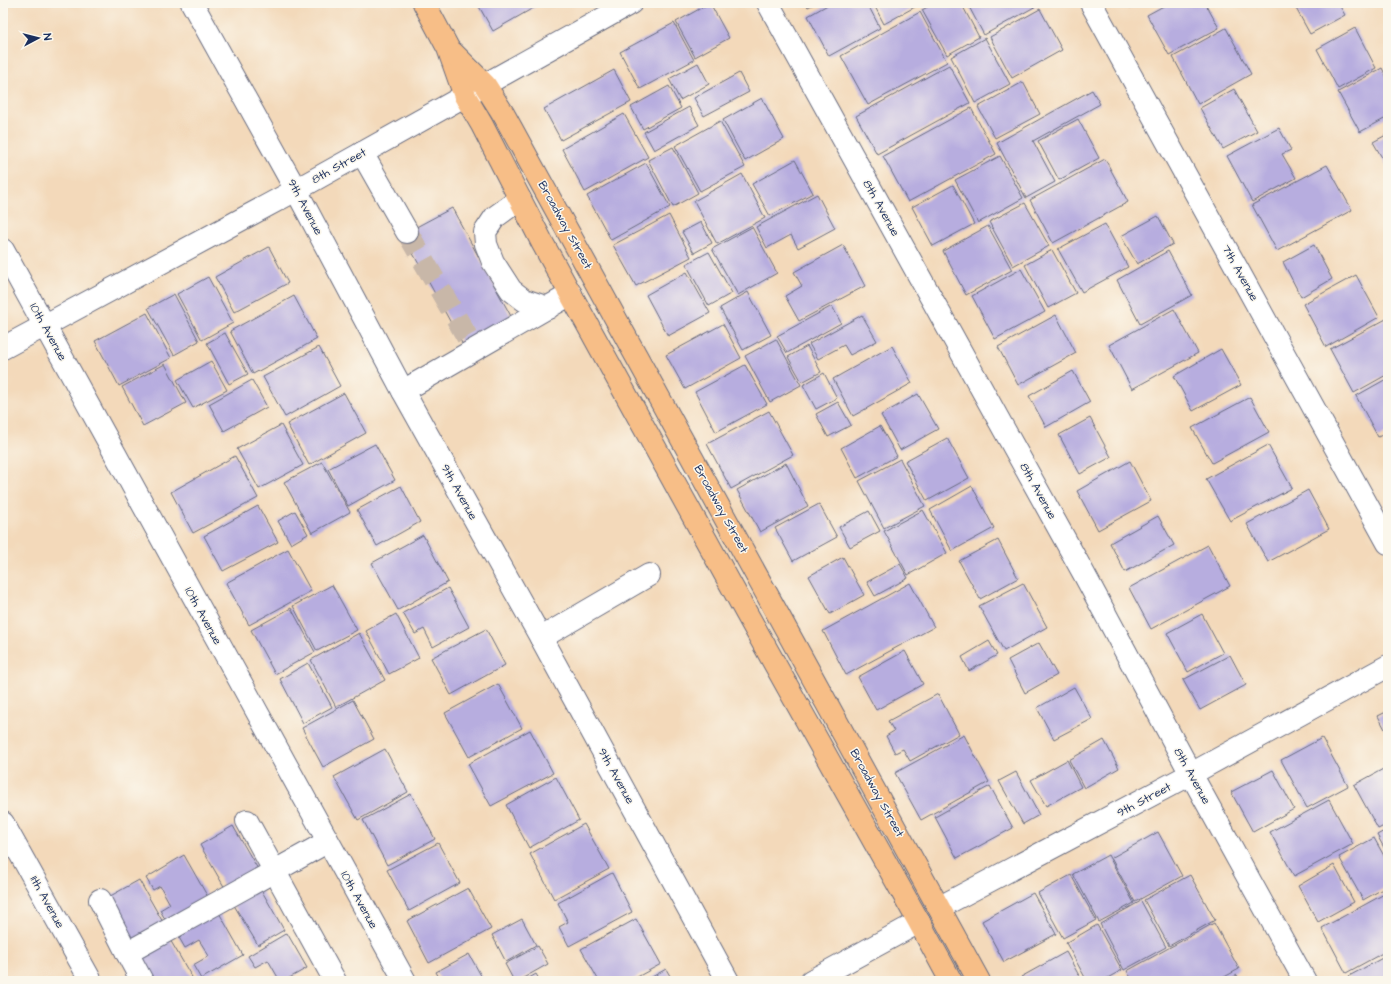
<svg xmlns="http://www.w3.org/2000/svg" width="1391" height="984" font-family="'Architects Daughter',sans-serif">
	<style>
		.building { fill: #b7addf }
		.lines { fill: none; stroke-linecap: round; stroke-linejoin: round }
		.minor-tunnel { stroke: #c8b7a8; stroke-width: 22; stroke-dasharray: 22 11; stroke-linecap: butt }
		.minor-casing { stroke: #676a7e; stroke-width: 24 }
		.major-casing { stroke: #676a7e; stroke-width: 24 }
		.minor { stroke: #fff; stroke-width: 22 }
		.major { stroke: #f7be87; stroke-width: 22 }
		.labels { text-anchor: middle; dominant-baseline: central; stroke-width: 3; stroke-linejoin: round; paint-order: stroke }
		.street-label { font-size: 12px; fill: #1b2f5e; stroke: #fbf7ec }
	</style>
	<rect width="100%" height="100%" fill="#fbf7ec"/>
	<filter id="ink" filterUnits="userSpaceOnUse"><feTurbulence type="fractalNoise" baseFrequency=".025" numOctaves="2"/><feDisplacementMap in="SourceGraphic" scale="8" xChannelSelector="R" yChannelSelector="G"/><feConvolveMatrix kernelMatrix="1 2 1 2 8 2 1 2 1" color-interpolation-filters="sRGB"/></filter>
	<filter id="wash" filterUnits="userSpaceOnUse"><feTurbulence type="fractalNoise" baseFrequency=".012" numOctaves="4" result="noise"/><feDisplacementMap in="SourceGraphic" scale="16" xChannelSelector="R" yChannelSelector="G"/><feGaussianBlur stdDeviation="0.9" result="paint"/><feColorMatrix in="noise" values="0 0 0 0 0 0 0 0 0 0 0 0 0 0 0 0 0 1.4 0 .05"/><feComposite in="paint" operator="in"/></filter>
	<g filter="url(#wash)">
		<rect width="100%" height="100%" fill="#f3d9ba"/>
		<g id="blocks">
			<g class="building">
				<path d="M477,3H542L493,31Z"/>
				<path d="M710,3L729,38L695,57L676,22Z"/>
				<path d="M805,3H816L808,7Z"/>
				<path d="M831,3H867L880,28L829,56L808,16Z"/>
				<path d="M873,3H922L884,24Z"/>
				<path d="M935,3H961L979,37L947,55L922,10Z"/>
				<path d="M967,3H1037L1038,5L984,35Z"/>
				<path d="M1127,3H1139L1130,8Z"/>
				<path d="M1169,3H1205L1219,28L1169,55L1147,15Z"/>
				<path d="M1293,3H1338L1345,15L1310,34Z"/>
				<path d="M1040,9L1062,50L1012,78L990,37Z"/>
				<path d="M920,12L947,62L868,105L841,56Z"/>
				<path d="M674,23L694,60L640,89L620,52Z"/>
				<path d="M1226,28L1251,74L1198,104L1173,57Z"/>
				<path d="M1355,28L1376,68L1338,89L1317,49Z"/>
				<path d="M985,38L1010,84L975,103L951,57Z"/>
				<path d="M698,63L709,84L680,100L669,79Z"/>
				<path d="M949,65L970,103L877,154L856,116Z"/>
				<path d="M1382,68L1388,80V117L1360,132L1338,92Z"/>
				<path d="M614,70L631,102L561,140L544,109Z"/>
				<path d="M739,73L749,92L704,116L694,98Z"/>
				<path d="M1023,82L1040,114L995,138L978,107Z"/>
				<path d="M669,86L681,108L643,129L631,107Z"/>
				<path d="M1234,89L1257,131L1223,149L1200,108Z"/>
				<path d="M1092,90L1100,104L1033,141L1055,182L1026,198L997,143Z"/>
				<path d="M762,98L784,139L745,161L723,120Z"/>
				<path d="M689,107L699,125L654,150L644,132Z"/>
				<path d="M971,108L996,154L908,202L883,156Z"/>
				<path d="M624,114L648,157L585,192L562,149Z"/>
				<path d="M1078,119L1099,158L1059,180L1038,141Z"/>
				<path d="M720,121L745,167L700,191L675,146Z"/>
				<path d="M1279,128L1291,150L1282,154L1296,178L1252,202L1227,156Z"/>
				<path d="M1388,134V168L1373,142Z"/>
				<path d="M673,147L698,193L673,207L648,160Z"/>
				<path d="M1000,156L1023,198L978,223L955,180Z"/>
				<path d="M1105,159L1128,202L1053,243L1030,200Z"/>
				<path d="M795,160L813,193L770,216L752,184Z"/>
				<path d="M646,163L670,207L611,240L587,196Z"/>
				<path d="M1327,165L1352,210L1277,251L1252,205Z"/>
				<path d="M742,174L765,218L717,244L694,201Z"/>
				<path d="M953,185L974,224L933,246L912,207Z"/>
				<path d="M817,194L835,228L798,248L791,235L767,248L756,227Z"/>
				<path d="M1025,203L1049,246L1013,266L989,222Z"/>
				<path d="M452,208L512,318L463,345L403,235L407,232Z"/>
				<path d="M669,215L691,257L636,286L613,245Z"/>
				<path d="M1158,216L1173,244L1137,264L1121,236Z"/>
				<path d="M701,222L712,243L694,253L682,232Z"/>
				<path d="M1105,224L1128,267L1082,292L1058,249Z"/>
				<path d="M988,226L1012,270L966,295L943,251Z"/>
				<path d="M752,227L777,273L738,295L712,249Z"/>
				<path d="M843,245L865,286L799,321L785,296L802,286L794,272Z"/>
				<path d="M1314,245L1332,279L1301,297L1283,262Z"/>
				<path d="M269,247L288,283L234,312L215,277Z"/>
				<path d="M1052,250L1076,293L1048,308L1025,265Z"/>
				<path d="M1168,251L1192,295L1140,324L1117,280Z"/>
				<path d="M709,252L732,293L709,306L686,264Z"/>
				<path d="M1021,269L1045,312L995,339L972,296Z"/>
				<path d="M687,272L710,313L668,336L646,295Z"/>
				<path d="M1356,275L1379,317L1326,347L1303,304Z"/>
				<path d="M208,277L233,323L202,340L177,294Z"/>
				<path d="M748,292L771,335L743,350L720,308Z"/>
				<path d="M174,294L199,341L174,355L148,308Z"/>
				<path d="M294,296L317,339L253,374L230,331Z"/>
				<path d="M832,306L841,323L787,353L777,336Z"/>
				<path d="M1174,309L1198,353L1132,389L1109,345Z"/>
				<path d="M147,313L171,358L119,386L95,341Z"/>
				<path d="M862,315L877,341L850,355L844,345L818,359L809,344Z"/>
				<path d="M1056,315L1076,353L1018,385L998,347Z"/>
				<path d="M1388,318V374L1354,393L1330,349Z"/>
				<path d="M723,324L741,358L685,389L666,355Z"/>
				<path d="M225,333L248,374L229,384L207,343Z"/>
				<path d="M776,339L801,385L770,402L745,356Z"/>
				<path d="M807,346L821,372L802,382L788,357Z"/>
				<path d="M892,346L912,383L853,416L833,379Z"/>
				<path d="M319,347L340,386L285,417L263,377Z"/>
				<path d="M1221,349L1241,385L1193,411L1174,376Z"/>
				<path d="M211,361L227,390L193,408L177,380Z"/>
				<path d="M165,364L186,403L143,426L122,387Z"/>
				<path d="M745,365L767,404L716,432L695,392Z"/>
				<path d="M1073,371L1090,402L1046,427L1029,396Z"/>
				<path d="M824,373L837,398L816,409L803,385Z"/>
				<path d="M1388,378V432L1378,437L1356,396Z"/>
				<path d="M252,380L267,407L224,431L209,404Z"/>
				<path d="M344,393L366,433L309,465L287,424Z"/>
				<path d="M918,394L938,429L900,450L881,415Z"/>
				<path d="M1250,397L1269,432L1212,463L1192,428Z"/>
				<path d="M838,402L851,425L828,437L816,414Z"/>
				<path d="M769,411L793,455L731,489L707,444Z"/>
				<path d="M1090,418L1111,457L1080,474L1059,435Z"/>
				<path d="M281,425L303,465L259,489L237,449Z"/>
				<path d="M880,426L897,456L857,478L841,448Z"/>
				<path d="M947,438L969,478L927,501L905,461Z"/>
				<path d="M375,444L395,480L348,506L328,469Z"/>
				<path d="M1268,445L1292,488L1230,521L1206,479Z"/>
				<path d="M235,456L258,498L193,533L171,492Z"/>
				<path d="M900,459L925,506L884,528L859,481Z"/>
				<path d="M1130,461L1151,501L1098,530L1077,491Z"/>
				<path d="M322,462L350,512L312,533L284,482Z"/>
				<path d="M786,463L808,506L760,532L737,490Z"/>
				<path d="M401,486L420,522L377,546L357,510Z"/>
				<path d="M972,486L994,528L952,551L930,510Z"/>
				<path d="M1308,490L1329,529L1268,562L1247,524Z"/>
				<path d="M819,504L837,537L793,561L775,528Z"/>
				<path d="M258,506L278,542L223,571L204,536Z"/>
				<path d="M923,510L947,553L908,575L884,531Z"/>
				<path d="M295,511L308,534L291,544L278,521Z"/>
				<path d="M869,511L880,531L850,547L839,527Z"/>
				<path d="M1158,516L1174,545L1125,572L1110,543Z"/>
				<path d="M423,535L448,582L398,610L372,563Z"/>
				<path d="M998,540L1018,578L980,599L959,561Z"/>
				<path d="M1208,545L1230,586L1151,629L1129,588Z"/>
				<path d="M288,549L311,591L249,625L226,583Z"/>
				<path d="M843,557L864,595L830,614L809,576Z"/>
				<path d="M900,564L908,578L875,596L867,582Z"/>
				<path d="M910,583L934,627L846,675L823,631Z"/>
				<path d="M1023,583L1047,627L1004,651L979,606Z"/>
				<path d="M332,585L357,630L317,651L293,606Z"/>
				<path d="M448,588L469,627L433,647L424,629L415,634L403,613Z"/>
				<path d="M291,608L315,652L275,674L251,630Z"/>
				<path d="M396,614L419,658L389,674L366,631Z"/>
				<path d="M1202,614L1223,653L1188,672L1167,633Z"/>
				<path d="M486,629L505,665L451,695L431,658Z"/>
				<path d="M359,633L385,680L336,707L311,660Z"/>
				<path d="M989,641L997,655L969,671L962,657Z"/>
				<path d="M1039,643L1057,675L1025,693L1008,660Z"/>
				<path d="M905,651L923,684L876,710L858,677Z"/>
				<path d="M1230,655L1246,685L1200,710L1183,680Z"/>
				<path d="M308,663L332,707L303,723L280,679Z"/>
				<path d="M498,684L522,728L469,757L445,713Z"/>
				<path d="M1074,687L1092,719L1054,739L1037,708Z"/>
				<path d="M938,694L959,734L910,761L903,749L895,753L886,736L894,731L888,721Z"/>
				<path d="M353,700L374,739L323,767L302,728Z"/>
				<path d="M1388,711V735L1378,716Z"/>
				<path d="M530,730L553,773L491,806L468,764Z"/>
				<path d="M964,735L989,782L921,820L895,773Z"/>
				<path d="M1322,738L1348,786L1307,808L1281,760Z"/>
				<path d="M1104,740L1119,768L1084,788L1069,760Z"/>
				<path d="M385,749L408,792L358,820L334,777Z"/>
				<path d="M1067,760L1081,787L1046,806L1031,780Z"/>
				<path d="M1385,768L1388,774V824L1378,829L1354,785Z"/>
				<path d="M1273,770L1294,809L1253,832L1231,792Z"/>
				<path d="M1016,772L1039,815L1023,824L999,781Z"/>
				<path d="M556,777L579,820L529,848L506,805Z"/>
				<path d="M990,786L1013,828L957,858L935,817Z"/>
				<path d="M411,794L435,839L387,865L363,820Z"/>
				<path d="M1329,800L1353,844L1294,876L1270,832Z"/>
				<path d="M584,824L609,869L554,899L530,854Z"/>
				<path d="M233,826L259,871L226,890L200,845Z"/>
				<path d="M1388,829V855L1377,835Z"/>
				<path d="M1158,832L1182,876L1135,902L1111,858Z"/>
				<path d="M1374,838L1388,863V886L1363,900L1339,857Z"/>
				<path d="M438,843L460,883L409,911L387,870Z"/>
				<path d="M184,855L209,899L167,923L160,910L170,904L160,886L153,890L146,878Z"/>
				<path d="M1108,855L1134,903L1099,922L1073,874Z"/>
				<path d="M1334,865L1354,902L1318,922L1298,886Z"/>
				<path d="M612,873L632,912L569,946L559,927L568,922L558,903Z"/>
				<path d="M1071,875L1096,920L1063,938L1038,893Z"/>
				<path d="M1190,875L1215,920L1169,946L1144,900Z"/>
				<path d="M139,880L164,924L130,943L105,899Z"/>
				<path d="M259,886L284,930L258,945L232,902Z"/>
				<path d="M468,888L491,929L429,963L407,921Z"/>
				<path d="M1388,892V950L1346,973L1322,928Z"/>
				<path d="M1033,893L1056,934L1004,962L982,921Z"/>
				<path d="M1141,901L1166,947L1124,970L1100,924Z"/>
				<path d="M218,911L243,955L201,979L193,965L209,956L199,940L185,948L177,934Z"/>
				<path d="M522,919L536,945L506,962L492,935Z"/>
				<path d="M636,919L661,964L630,981H599L581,949Z"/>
				<path d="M1214,923L1239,969L1217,981H1133L1127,971Z"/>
				<path d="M1097,925L1122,970L1102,981H1087L1066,943Z"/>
				<path d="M287,933L307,968L284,981H280L268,960L255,967L248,956Z"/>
				<path d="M169,938L193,979L189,981H152L138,956Z"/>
				<path d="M538,946L548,964L518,981H514L505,964Z"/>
				<path d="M1066,952L1082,981H1024L1021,977Z"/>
				<path d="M469,954L484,981H441L436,972Z"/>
				<path d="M1388,955V981H1351L1349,976Z"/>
				<path d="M666,969L673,981H645Z"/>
				<path d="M536,974L540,981H524Z"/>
				<path d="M1237,975L1240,981H1227Z"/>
			</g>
		</g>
	</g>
	<g filter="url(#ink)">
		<use href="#blocks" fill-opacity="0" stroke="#676a7e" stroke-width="1"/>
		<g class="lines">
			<path class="minor-tunnel" d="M407,232L470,342"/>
			<g class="minor-casing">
				<g id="minor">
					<path d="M192,3L296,190L403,391L541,638L728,981"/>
					<path d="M768,3L1084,574L1191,774L1305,981"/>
					<path d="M1091,3L1388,543"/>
					<path d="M362,153L407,232"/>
					<path d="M520,199L495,217L485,232L486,244L493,262L511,290L524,300L548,308"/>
					<path d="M3,250L405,981"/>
					<path d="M3,348L296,190L631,3"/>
					<path d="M403,391L571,294"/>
					<path d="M541,638L649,575"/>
					<path d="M247,821L335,981"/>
					<path d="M3,823L91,981"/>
					<path d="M100,900L127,953L327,842"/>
					<path d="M940,907L1191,774L1388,666"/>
					<path d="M127,953L142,981"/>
					<path d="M811,981L919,922"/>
				</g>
			</g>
			<g class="major-casing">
				<g id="major">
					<path d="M424,3L448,48L465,96L482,125L543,244L748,616L919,922L951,981"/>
					<path d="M453,53L485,85L504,115L979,981"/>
				</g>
			</g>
			<use href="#minor" class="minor"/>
			<use href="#major" class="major"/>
		</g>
	</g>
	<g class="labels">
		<g class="street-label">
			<text transform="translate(339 166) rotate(-29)">8th Street</text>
			<text transform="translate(305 207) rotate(62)">9th Avenue</text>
			<text transform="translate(881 208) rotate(61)">8th Avenue</text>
			<text transform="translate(565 225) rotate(61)">Broadway Street</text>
			<text transform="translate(1240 273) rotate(61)">7th Avenue</text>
			<text transform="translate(48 332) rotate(61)">10th Avenue</text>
			<text transform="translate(1038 491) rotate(61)">8th Avenue</text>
			<text transform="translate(459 492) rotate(61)">9th Avenue</text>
			<text transform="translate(721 509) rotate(61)">Broadway Street</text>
			<text transform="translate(203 616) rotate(61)">10th Avenue</text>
			<text transform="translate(616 776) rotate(61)">9th Avenue</text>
			<text transform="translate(1192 776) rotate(61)">8th Avenue</text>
			<text transform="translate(877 793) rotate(61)">Broadway Street</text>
			<text transform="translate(1144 800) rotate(-28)">9th Street</text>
			<text transform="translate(359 900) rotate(61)">10th Avenue</text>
			<text transform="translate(47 902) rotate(61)">11th Avenue</text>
		</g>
	</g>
	<rect width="1391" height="984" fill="none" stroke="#fbf7ec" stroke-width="16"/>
	<g transform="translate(38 38) rotate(83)" stroke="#fbf7ec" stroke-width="3" paint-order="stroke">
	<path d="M0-3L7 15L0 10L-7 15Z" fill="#1b2f5e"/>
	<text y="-6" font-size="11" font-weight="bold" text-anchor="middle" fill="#1b2f5e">N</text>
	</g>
</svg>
